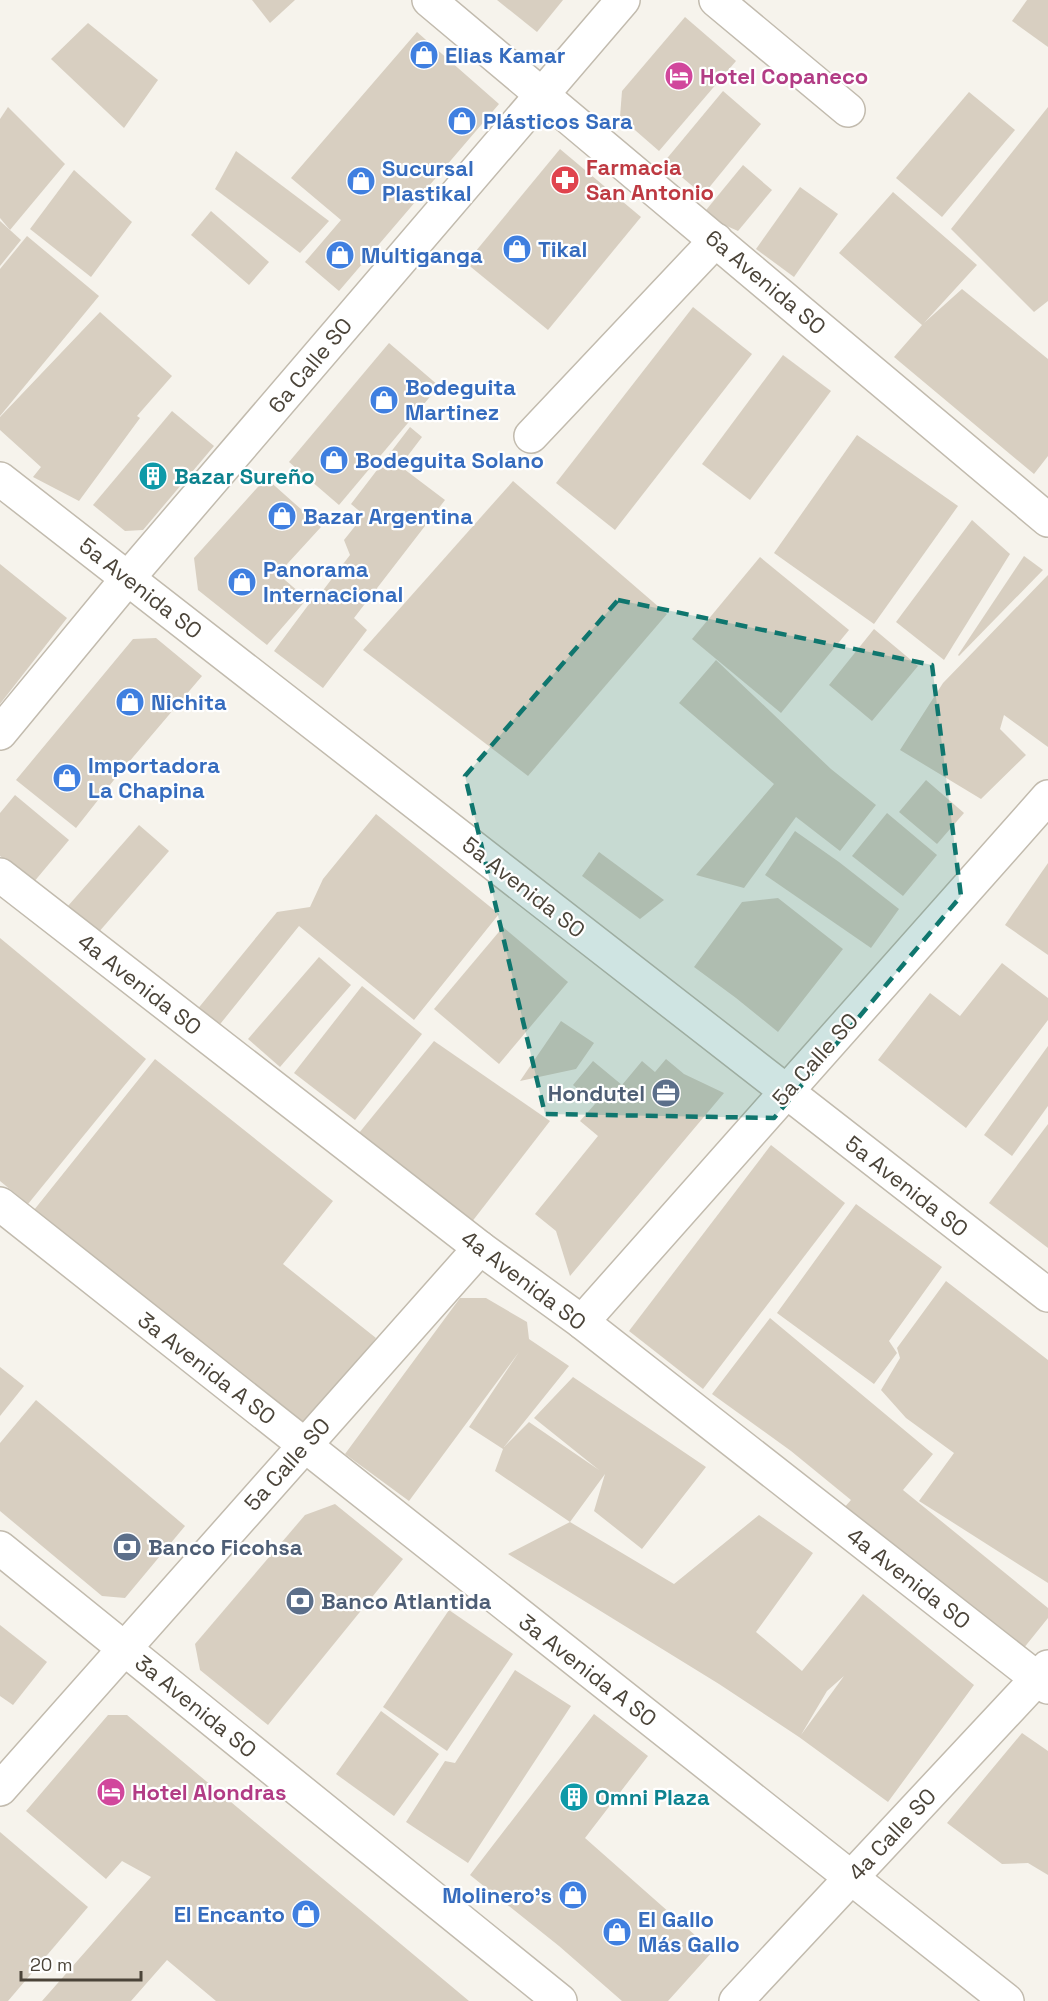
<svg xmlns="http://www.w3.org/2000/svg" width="1048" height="2001" font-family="'Space Grotesk',sans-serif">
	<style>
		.building { fill: #d8cfc1; fill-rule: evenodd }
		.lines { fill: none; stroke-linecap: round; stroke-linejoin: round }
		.minor-casing { stroke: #c2bbae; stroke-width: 36 }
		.minor { stroke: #fff; stroke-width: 33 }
		.marked { fill: #0f766e; fill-opacity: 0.2; stroke: #0f766e; stroke-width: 4.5; stroke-dasharray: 12 8; stroke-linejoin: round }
		.labels { text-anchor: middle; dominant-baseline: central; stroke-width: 4.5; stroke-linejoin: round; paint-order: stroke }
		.shop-label { font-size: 22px; font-weight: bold; fill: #366cbe; stroke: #fff; text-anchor: start }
		.hotel-label { font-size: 22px; font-weight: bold; fill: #b23c85; stroke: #fff; text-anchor: start }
		.health-label { font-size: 22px; font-weight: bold; fill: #be3a42; stroke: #fff; text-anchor: start }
		.street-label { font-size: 22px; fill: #4b4439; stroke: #fff }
		.culture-label { font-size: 22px; font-weight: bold; fill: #0d838f; stroke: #fff; text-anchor: start }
		.service-label { font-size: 22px; font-weight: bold; fill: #4e5e75; stroke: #fff; text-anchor: start }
	</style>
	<rect width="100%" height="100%" fill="#f6f3ec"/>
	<g class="building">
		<path d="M252,0H295L270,23Z"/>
		<path d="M497,0H563L537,32Z"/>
		<path d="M1027,0H1048V47L1012,21Z"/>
		<path d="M685,17L736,61L659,151L620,117L622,91Z"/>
		<path d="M88,23L158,80L124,128L51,59Z"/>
		<path d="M417,32L499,104L339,291L305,262L341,220L291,178Z"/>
		<path d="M723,91L761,124L703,195L664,162Z"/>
		<path d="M969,92L1015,130L942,217L896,178Z"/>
		<path d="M8,107L65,164L10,230L0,218V119Z"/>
		<path d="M1048,107V301L1034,312L951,229Z"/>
		<path d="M560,149L641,217L548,330L466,263Z"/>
		<path d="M236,151L329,221L300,253L215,189Z"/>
		<path d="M743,165L772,190L738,231L702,215Z"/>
		<path d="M74,170L132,222L91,277L30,229Z"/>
		<path d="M800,187L838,214L794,277L756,249Z"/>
		<path d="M893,192L977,265L924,323L962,289L1048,359V456L1034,474L894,357L922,325L839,253Z"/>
		<path d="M211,211L269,262L249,285L191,235Z"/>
		<path d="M0,221L21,240L0,266Z"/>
		<path d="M27,236L99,296L0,416V269Z"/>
		<path d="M693,307L752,354L615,530L556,483Z"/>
		<path d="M100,312L172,376L137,416L140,418L79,501L33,477L41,467L0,430V417Z"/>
		<path d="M389,343L439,386L339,505L289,462Z"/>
		<path d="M783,355L831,391L750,500L702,464Z"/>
		<path d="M172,411L214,446L143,530L125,531L93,505Z"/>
		<path d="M410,427L422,437L400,466L445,500L354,618L367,630L323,688L274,651L318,592L339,606L321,593L350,555L344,540L364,515L351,504Z"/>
		<path d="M857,435L958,506L874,624L774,553Z"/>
		<path d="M266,478L321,527L278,574L307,599L267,645L198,590L194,558Z"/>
		<path d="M513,481L667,614L528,776L363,650Z"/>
		<path d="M972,520L1010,554L944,660L896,622Z"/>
		<path d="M1024,556L1043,570L959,656L958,655Z"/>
		<path d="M760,557L849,630L781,713L692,639Z"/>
		<path d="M0,564L67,618L0,704Z"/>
		<path d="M1048,575V747L1004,715L1000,729L1026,755L981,799L900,750L943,683Z"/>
		<path d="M874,629L918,666L872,721L829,685Z"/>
		<path d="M156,638L202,676L117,776L76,828L16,780L133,639Z"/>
		<path d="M716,660L831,769L876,805L840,851L796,817L744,888L696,875L774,784L679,703Z"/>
		<path d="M926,780L964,813L937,844L899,812Z"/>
		<path d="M15,795L69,840L33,883L0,856V813Z"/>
		<path d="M887,813L937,855L903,896L852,856Z"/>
		<path d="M376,814L499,914L414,1020L299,926L217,1028L196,1011L277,912L310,907L323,879Z"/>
		<path d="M139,825L169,851L98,933L68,906Z"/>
		<path d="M795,831L839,862L899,909L871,948L765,875Z"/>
		<path d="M599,852L664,900L640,919L582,876Z"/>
		<path d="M1048,863V955L1005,925Z"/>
		<path d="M778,898L843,949L778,1032L736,998L694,967L742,902Z"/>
		<path d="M503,927L568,982L499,1064L434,1009Z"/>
		<path d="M0,938L146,1059L28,1204L0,1181Z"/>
		<path d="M319,957L351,985L280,1067L248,1039Z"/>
		<path d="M1002,963L1048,998V1020L966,1128L878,1060L930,993L960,1016Z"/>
		<path d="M362,986L422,1034L355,1120L294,1073Z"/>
		<path d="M561,1021L594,1043L576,1069L520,1081Z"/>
		<path d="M434,1041L550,1121L471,1223L359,1133Z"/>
		<path d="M1048,1046V1106L1012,1156L984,1135Z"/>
		<path d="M155,1059L333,1201L283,1264L376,1338L303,1432L30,1215Z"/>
		<path d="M666,1059L684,1074L724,1093L570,1276L556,1231L535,1214L598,1136L580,1121L595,1104L573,1085L593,1061L622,1085L642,1061L655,1072Z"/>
		<path d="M1048,1124V1248L989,1203Z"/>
		<path d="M771,1145L845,1203L703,1389L629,1331Z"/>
		<path d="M856,1204L942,1267L889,1341L897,1353L874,1384L777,1313Z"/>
		<path d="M946,1281L1048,1360V1583L919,1501L954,1453L906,1418L881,1390L900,1358L897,1348Z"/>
		<path d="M460,1298H486L527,1322L529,1339L569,1366L504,1447L529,1422L599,1470L534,1418L573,1377L706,1467L642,1549L594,1511L605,1474L570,1522L495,1471L503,1449L469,1427L519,1352L409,1501L345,1454Z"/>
		<path d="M770,1318L933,1454L903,1490L1048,1608V1618L1019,1654L842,1510L851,1500L791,1451L712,1394Z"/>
		<path d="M0,1367L24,1386L0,1416Z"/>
		<path d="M36,1400L185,1526L125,1598L102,1596L0,1511V1443Z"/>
		<path d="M335,1504L403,1559L268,1725L200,1670L195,1644L305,1515Z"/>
		<path d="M759,1515L813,1553L756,1632L802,1671L863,1594L974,1685L888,1802L799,1737L719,1684L508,1554L570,1522L674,1584ZM844,1676L801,1735L827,1691Z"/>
		<path d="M449,1610L513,1654L447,1751L383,1707Z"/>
		<path d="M0,1625L47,1662L13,1705L0,1696Z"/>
		<path d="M515,1670L571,1706L468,1863L406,1822L445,1761L455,1763Z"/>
		<path d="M381,1711L439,1754L394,1816L336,1774Z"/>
		<path d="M594,1714L648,1756L585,1838L713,1951L668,2001H622L559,1946L470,1875Z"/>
		<path d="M108,1715H127L469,2001H216L167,1960L131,2001H42L151,1877L122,1861L106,1879L26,1811Z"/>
		<path d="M1022,1733L1048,1751V1875L1028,1863L1002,1864L947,1823Z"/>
		<path d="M0,1832L88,1907L8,2001H0Z"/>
	</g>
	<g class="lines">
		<g class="minor-casing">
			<g id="minor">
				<path d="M429,0L1048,520"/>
				<path d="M716,0L848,110"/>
				<path d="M531,436L716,240"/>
				<path d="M0,479L1048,1295"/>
				<path d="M0,733L128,578L623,0"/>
				<path d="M0,875L480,1248L582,1322L1048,1687"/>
				<path d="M0,1204L1007,2001"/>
				<path d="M582,1322L1048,797"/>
				<path d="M0,1548L560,2001"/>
				<path d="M0,1789L480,1248"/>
				<path d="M736,2001L1048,1667"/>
			</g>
		</g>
		<use href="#minor" class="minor"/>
	</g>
	<path class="marked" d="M618,600L932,665L961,896L774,1118L545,1114L465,776Z"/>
	<defs>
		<g id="shop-disc" transform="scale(1.5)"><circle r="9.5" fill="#3f7fe0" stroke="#fff"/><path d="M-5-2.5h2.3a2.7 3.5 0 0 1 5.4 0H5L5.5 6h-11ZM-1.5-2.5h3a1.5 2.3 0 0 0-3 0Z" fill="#fff"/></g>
		<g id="hotel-disc" transform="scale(1.5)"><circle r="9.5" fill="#d1479c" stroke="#fff"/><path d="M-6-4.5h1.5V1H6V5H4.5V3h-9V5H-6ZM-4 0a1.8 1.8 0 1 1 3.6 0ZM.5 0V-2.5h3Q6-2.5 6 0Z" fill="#fff"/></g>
		<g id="pharmacy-disc" transform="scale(1.5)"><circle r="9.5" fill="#e0444e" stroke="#fff"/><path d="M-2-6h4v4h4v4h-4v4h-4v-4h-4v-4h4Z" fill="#fff"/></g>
		<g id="building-disc" transform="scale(1.5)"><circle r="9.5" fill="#0f9aa8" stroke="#fff"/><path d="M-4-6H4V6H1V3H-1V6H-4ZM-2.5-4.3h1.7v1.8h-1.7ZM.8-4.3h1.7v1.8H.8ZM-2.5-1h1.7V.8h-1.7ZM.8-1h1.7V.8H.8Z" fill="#fff"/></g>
		<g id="office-disc" transform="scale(1.5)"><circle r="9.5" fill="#5c6f8a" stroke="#fff"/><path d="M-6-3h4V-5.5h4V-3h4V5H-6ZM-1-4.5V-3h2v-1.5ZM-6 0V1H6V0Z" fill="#fff"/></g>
		<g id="bank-disc" transform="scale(1.5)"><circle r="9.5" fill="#5c6f8a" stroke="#fff"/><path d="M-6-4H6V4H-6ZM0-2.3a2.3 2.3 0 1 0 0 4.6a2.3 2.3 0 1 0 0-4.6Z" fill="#fff"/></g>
	</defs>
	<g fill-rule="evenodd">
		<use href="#shop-disc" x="424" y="55"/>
		<use href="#hotel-disc" x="679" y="76"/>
		<use href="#shop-disc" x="462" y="121"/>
		<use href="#pharmacy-disc" x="565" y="180"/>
		<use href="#shop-disc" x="361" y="181"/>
		<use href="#shop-disc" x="517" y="249"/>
		<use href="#shop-disc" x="340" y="255"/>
		<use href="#shop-disc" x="384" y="400"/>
		<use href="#shop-disc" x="334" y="460"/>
		<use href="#building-disc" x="153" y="476"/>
		<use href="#shop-disc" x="282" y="516"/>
		<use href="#shop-disc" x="242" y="582"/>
		<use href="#shop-disc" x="130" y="702"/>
		<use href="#shop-disc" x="67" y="778"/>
		<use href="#office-disc" x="666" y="1093"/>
		<use href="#bank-disc" x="127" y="1547"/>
		<use href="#bank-disc" x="300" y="1601"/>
		<use href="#hotel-disc" x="111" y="1792"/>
		<use href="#building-disc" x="574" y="1797"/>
		<use href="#shop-disc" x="573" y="1895"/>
		<use href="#shop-disc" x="306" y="1914"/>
		<use href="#shop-disc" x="617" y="1932"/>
	</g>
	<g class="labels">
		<g class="shop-label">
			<text x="445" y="55">Elias Kamar</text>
			<text x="483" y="121">Plásticos Sara</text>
			<text x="382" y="168">Sucursal<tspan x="382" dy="25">Plastikal</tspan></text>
			<text x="538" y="249">Tikal</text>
			<text x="361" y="255">Multiganga</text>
			<text x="405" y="387">Bodeguita<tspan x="405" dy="25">Martinez</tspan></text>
			<text x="355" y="460">Bodeguita Solano</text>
			<text x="303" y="516">Bazar Argentina</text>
			<text x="263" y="569">Panorama<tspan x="263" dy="25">Internacional</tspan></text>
			<text x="151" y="702">Nichita</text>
			<text x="88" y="765">Importadora<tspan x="88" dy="25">La Chapina</tspan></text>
			<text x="552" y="1895" text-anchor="end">Molinero's</text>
			<text x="285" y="1914" text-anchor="end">El Encanto</text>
			<text x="638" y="1919">El Gallo<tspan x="638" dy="25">Más Gallo</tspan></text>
		</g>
		<g class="hotel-label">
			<text x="700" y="76">Hotel Copaneco</text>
			<text x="132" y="1792">Hotel Alondras</text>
		</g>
		<g class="health-label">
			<text x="586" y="167">Farmacia<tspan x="586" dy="25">San Antonio</tspan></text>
		</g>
		<g class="street-label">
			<text transform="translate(766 282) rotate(40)">6a Avenida SO</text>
			<text transform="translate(310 365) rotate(-50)">6a Calle SO</text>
			<text transform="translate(141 588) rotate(38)">5a Avenida SO</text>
			<text transform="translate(524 887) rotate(38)">5a Avenida SO</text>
			<text transform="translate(140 984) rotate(38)">4a Avenida SO</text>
			<text transform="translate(815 1059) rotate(-48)">5a Calle SO</text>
			<text transform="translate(907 1186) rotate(38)">5a Avenida SO</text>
			<text transform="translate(524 1280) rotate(37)">4a Avenida SO</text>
			<text transform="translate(207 1368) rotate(38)">3a Avenida A SO</text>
			<text transform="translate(287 1464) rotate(-48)">5a Calle SO</text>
			<text transform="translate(909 1578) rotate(38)">4a Avenida SO</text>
			<text transform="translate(588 1670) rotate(38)">3a Avenida A SO</text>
			<text transform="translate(196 1706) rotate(39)">3a Avenida SO</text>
			<text transform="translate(892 1834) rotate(-47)">4a Calle SO</text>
		</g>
		<g class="culture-label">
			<text x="174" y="476">Bazar Sureño</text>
			<text x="595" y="1797">Omni Plaza</text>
		</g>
		<g class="service-label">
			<text x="645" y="1093" text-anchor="end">Hondutel</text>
			<text x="148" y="1547">Banco Ficohsa</text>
			<text x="321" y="1601">Banco Atlantida</text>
		</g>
	</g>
	<path d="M21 1971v9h120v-9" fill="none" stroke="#4b4439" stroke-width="3"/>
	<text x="30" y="1971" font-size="18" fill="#4b4439" stroke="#ffffff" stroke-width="4.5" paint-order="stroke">20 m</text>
</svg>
